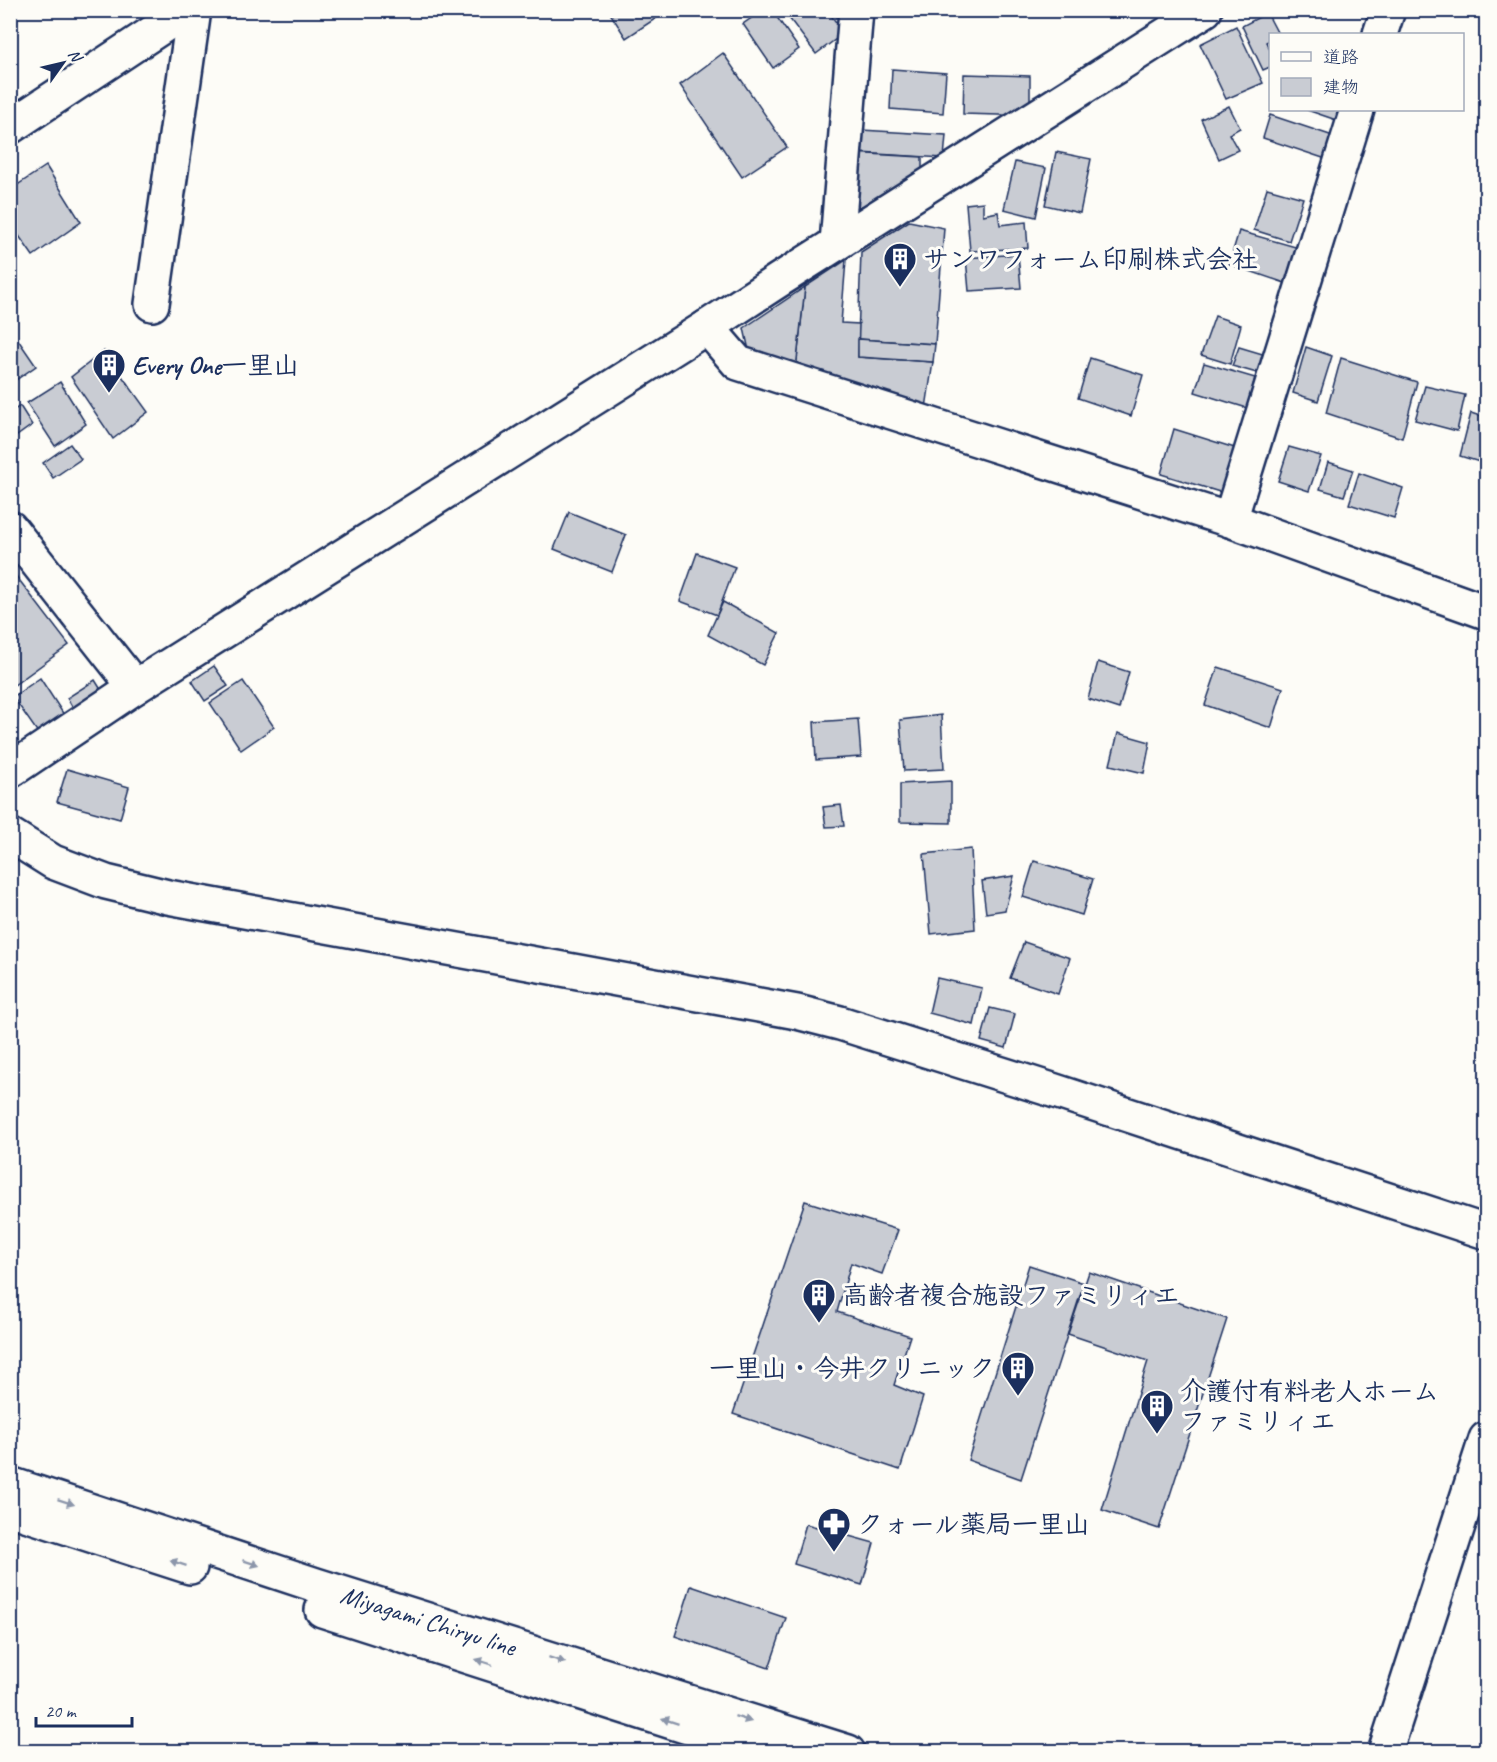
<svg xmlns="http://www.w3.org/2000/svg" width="1497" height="1762" font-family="Caveat,'Klee One',sans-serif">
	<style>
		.building { fill: #c9ccd3; stroke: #1b2f5e; stroke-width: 1.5 }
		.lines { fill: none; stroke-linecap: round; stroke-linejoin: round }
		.minor-casing { stroke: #1b2f5e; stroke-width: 38 }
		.major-casing { stroke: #1b2f5e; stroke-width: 38 }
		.minor { stroke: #fdfcf7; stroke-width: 33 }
		.major { stroke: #fdfcf7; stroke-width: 33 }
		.oneway { fill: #8c96aa }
		.labels { text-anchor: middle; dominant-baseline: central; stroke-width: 6; stroke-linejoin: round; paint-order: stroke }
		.poi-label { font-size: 26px; font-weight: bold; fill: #1b2f5e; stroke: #fdfcf7; text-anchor: start }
		.street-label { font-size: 26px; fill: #1b2f5e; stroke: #fdfcf7 }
	</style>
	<rect width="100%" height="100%" fill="#fdfcf7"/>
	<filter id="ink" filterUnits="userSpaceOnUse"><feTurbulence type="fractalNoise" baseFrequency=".0167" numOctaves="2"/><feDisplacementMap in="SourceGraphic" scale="12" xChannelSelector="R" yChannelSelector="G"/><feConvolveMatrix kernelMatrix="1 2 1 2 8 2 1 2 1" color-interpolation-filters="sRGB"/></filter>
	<g filter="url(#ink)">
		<g class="building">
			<path d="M608,10H654L658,17L626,38Z"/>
			<path d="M763,10H772L799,49L773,68L743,24Z"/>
			<path d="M783,10H827L844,33L816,54Z"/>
			<path d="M1267,13L1278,34H1270V40L1266,42L1270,50V67L1263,70L1242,26Z"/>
			<path d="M1236,26L1263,83L1226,99L1200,44Z"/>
			<path d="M723,53L787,147L742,177L680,85Z"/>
			<path d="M892,69L946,73L943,113L890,109Z"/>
			<path d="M964,74L1030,76V116L963,114Z"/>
			<path d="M1229,106L1240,128L1229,134L1238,150L1219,159L1201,119Z"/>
			<path d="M1307,110H1353L1348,124Z"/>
			<path d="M1270,115L1342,139L1335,162L1263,138Z"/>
			<path d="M861,130L946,135L944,158L859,153Z"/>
			<path d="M1056,152L1091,159L1080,213L1045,205Z"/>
			<path d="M850,153L922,157V180L843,229Z"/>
			<path d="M1015,162L1046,168L1036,217L1004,209Z"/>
			<path d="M46,166L81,222L33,256L10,223V190Z"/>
			<path d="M1267,188L1303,198L1289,241L1254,230Z"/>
			<path d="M983,202V215L998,212L1000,225L1026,222L1028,248L970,251L966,204Z"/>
			<path d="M909,221L944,228L935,344L858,339L861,252Z"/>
			<path d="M1239,231L1299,248L1288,284L1229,264Z"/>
			<path d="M1018,254L1021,288L969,291L966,258Z"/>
			<path d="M846,260L841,323L859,324L858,357L933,362L924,421L795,378L805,287Z"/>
			<path d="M805,287L795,378L752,364L744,328Z"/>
			<path d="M1215,316L1241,325L1230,364L1201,355Z"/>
			<path d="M10,328L36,366L10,384Z"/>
			<path d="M858,339L935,344L933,362L858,357Z"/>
			<path d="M1239,347L1276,358L1271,377L1232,366Z"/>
			<path d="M1306,347L1332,356L1318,401L1293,393Z"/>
			<path d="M104,351L148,412L113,439L71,377Z"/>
			<path d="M1090,358L1143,375L1131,416L1078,398Z"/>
			<path d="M1341,358L1417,382L1402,438L1326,413Z"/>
			<path d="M1204,363L1255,378L1247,408L1195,392Z"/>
			<path d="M60,382L86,424L55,446L27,403Z"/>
			<path d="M1425,386L1465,395L1457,431L1415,420Z"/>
			<path d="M20,406L32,425L10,441V413Z"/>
			<path d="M1471,413L1486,418V464L1460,456Z"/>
			<path d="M1174,429L1238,449L1223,493L1161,474Z"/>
			<path d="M70,444L81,459L53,478L43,463Z"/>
			<path d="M1289,447L1321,456L1309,491L1278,481Z"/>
			<path d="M1328,462L1353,470L1344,496L1320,489Z"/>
			<path d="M1359,473L1403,488L1394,518L1349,504Z"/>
			<path d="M569,512L626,535L612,572L554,549Z"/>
			<path d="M697,553L735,567L717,615L680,601Z"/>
			<path d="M13,572L69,645L10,688V574Z"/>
			<path d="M723,602L779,633L763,665L708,635Z"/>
			<path d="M1098,662L1129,672L1119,709L1088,699Z"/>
			<path d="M214,666L228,686L205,701L192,681Z"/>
			<path d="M1218,667L1283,688L1271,728L1205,705Z"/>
			<path d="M40,678L68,721L43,740L13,697Z"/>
			<path d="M95,680L105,696L77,715L67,698Z"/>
			<path d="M243,681L274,727L241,750L210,703Z"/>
			<path d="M941,715L944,769L904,771L900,720Z"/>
			<path d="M858,719L861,757L816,760L814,722Z"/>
			<path d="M10,729L26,753L10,763Z"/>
			<path d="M1118,733L1150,742L1144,773L1110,765Z"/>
			<path d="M67,769L129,787L120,819L57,802Z"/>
			<path d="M951,781V823L900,822V784Z"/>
			<path d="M841,805L844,826L826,827L823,807Z"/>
			<path d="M971,849L975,929L931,934L924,854Z"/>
			<path d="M1034,861L1093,879L1082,915L1023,897Z"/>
			<path d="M1014,876L1005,910L986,913L982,881Z"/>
			<path d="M1024,942L1070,958L1058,994L1010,978Z"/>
			<path d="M937,978L982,988L974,1025L929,1013Z"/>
			<path d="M990,1008L1015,1014L1006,1048L981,1041Z"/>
			<path d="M805,1201L898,1230L882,1274L851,1263L837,1312L910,1336L894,1385L923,1397L900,1470L733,1414Z"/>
			<path d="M1029,1265L1084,1283L1021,1479L968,1460Z"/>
			<path d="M1089,1272L1227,1319L1159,1529L1102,1510L1148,1361L1068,1334Z"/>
			<path d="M806,1524L874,1543L862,1585L794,1564Z"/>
			<path d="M691,1586L786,1618L769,1668L675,1636Z"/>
		</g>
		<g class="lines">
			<g class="minor-casing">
				<g id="minor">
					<path d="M1380,34L1388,10"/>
					<path d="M837,243L856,10"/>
					<path d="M152,304L194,10"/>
					<path d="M707,327L738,363L1230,520L1486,612"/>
					<path d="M1230,520L1357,110"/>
					<path d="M10,528L135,687"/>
					<path d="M10,771L135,687L707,327L779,280L1205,10"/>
					<path d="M10,835L53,862L106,882L168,897L797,1012L840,1023L1049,1089L1486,1232"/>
					<path d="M1385,1752L1486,1439"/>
				</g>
			</g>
			<g class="major-casing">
				<g id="major">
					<path d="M10,127L187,10"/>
					<path id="s1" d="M10,1484L316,1585L848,1752"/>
					<path d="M10,1509L190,1567"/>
					<path d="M322,1610L766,1752"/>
				</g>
			</g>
			<use href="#minor" class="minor"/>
			<use href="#major" class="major"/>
		</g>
		<defs><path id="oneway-solid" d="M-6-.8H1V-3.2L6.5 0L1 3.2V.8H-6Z" transform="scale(1.5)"/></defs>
		<g class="oneway">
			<use href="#oneway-solid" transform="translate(66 1502) rotate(18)"/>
			<use href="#oneway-solid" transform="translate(178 1563) rotate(-162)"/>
			<use href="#oneway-solid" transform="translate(251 1563) rotate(18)"/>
			<use href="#oneway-solid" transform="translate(557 1660) rotate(18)"/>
			<use href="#oneway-solid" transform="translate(484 1662) rotate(-162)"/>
			<use href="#oneway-solid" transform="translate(743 1719) rotate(18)"/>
			<use href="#oneway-solid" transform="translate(670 1721) rotate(-162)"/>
		</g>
	</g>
	<defs>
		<g id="building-pin" transform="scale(1.725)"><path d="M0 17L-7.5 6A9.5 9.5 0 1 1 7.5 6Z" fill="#1b2f5e" stroke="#fdfcf7"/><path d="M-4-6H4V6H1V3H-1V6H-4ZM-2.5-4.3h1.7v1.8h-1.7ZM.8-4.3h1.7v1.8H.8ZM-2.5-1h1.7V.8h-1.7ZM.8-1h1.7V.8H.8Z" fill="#fff"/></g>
		<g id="pharmacy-pin" transform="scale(1.725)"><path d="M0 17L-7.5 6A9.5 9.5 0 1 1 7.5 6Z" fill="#1b2f5e" stroke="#fdfcf7"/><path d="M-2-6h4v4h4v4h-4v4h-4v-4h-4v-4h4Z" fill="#fff"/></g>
	</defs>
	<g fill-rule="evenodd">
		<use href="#building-pin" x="900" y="259"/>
		<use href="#building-pin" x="109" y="365"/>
		<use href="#building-pin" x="819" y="1295"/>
		<use href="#building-pin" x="1018" y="1368"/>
		<use href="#building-pin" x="1157" y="1406"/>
		<use href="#pharmacy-pin" x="834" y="1524"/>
	</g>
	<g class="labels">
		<g class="poi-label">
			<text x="923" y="259">サンワフォーム印刷株式会社</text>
			<text x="132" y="365">Every One一里山</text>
			<text x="842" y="1295">高齢者複合施設ファミリィエ</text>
			<text x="995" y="1368" text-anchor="end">一里山・今井クリニック</text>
			<text x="1180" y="1391">介護付有料老人ホーム<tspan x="1180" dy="30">ファミリィエ</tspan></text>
			<text x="857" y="1524">クォール薬局一里山</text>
		</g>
		<g class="street-label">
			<text stroke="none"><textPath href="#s1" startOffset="440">Miyagami Chiryu line</textPath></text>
		</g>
	</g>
	<rect width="1497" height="1762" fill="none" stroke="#fdfcf7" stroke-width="36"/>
	<rect x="18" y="18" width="1461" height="1726" fill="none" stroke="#1b2f5e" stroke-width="2" filter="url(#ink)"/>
	<rect x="1269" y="33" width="195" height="78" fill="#fdfcf7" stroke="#a3aaba" stroke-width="1.5"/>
	<rect x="1281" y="52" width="30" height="9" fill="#fdfcf7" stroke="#a3aaba" stroke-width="1.5"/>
	<text x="1323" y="63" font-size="18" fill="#1b2f5e">道路</text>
	<rect x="1281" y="78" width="30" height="18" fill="#c9ccd3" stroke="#a3aaba" stroke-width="1.5"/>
	<text x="1323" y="93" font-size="18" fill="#1b2f5e">建物</text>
	<g transform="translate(63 63) rotate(56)" stroke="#fdfcf7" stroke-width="4.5" paint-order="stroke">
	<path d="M0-4.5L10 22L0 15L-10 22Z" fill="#1b2f5e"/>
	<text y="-9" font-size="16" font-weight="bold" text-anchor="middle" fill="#1b2f5e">N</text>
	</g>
	<path d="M36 1717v9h96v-9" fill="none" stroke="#1b2f5e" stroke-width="3"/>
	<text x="45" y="1717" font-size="18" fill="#1b2f5e" stroke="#fdfcf7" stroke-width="4.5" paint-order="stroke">20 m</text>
</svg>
